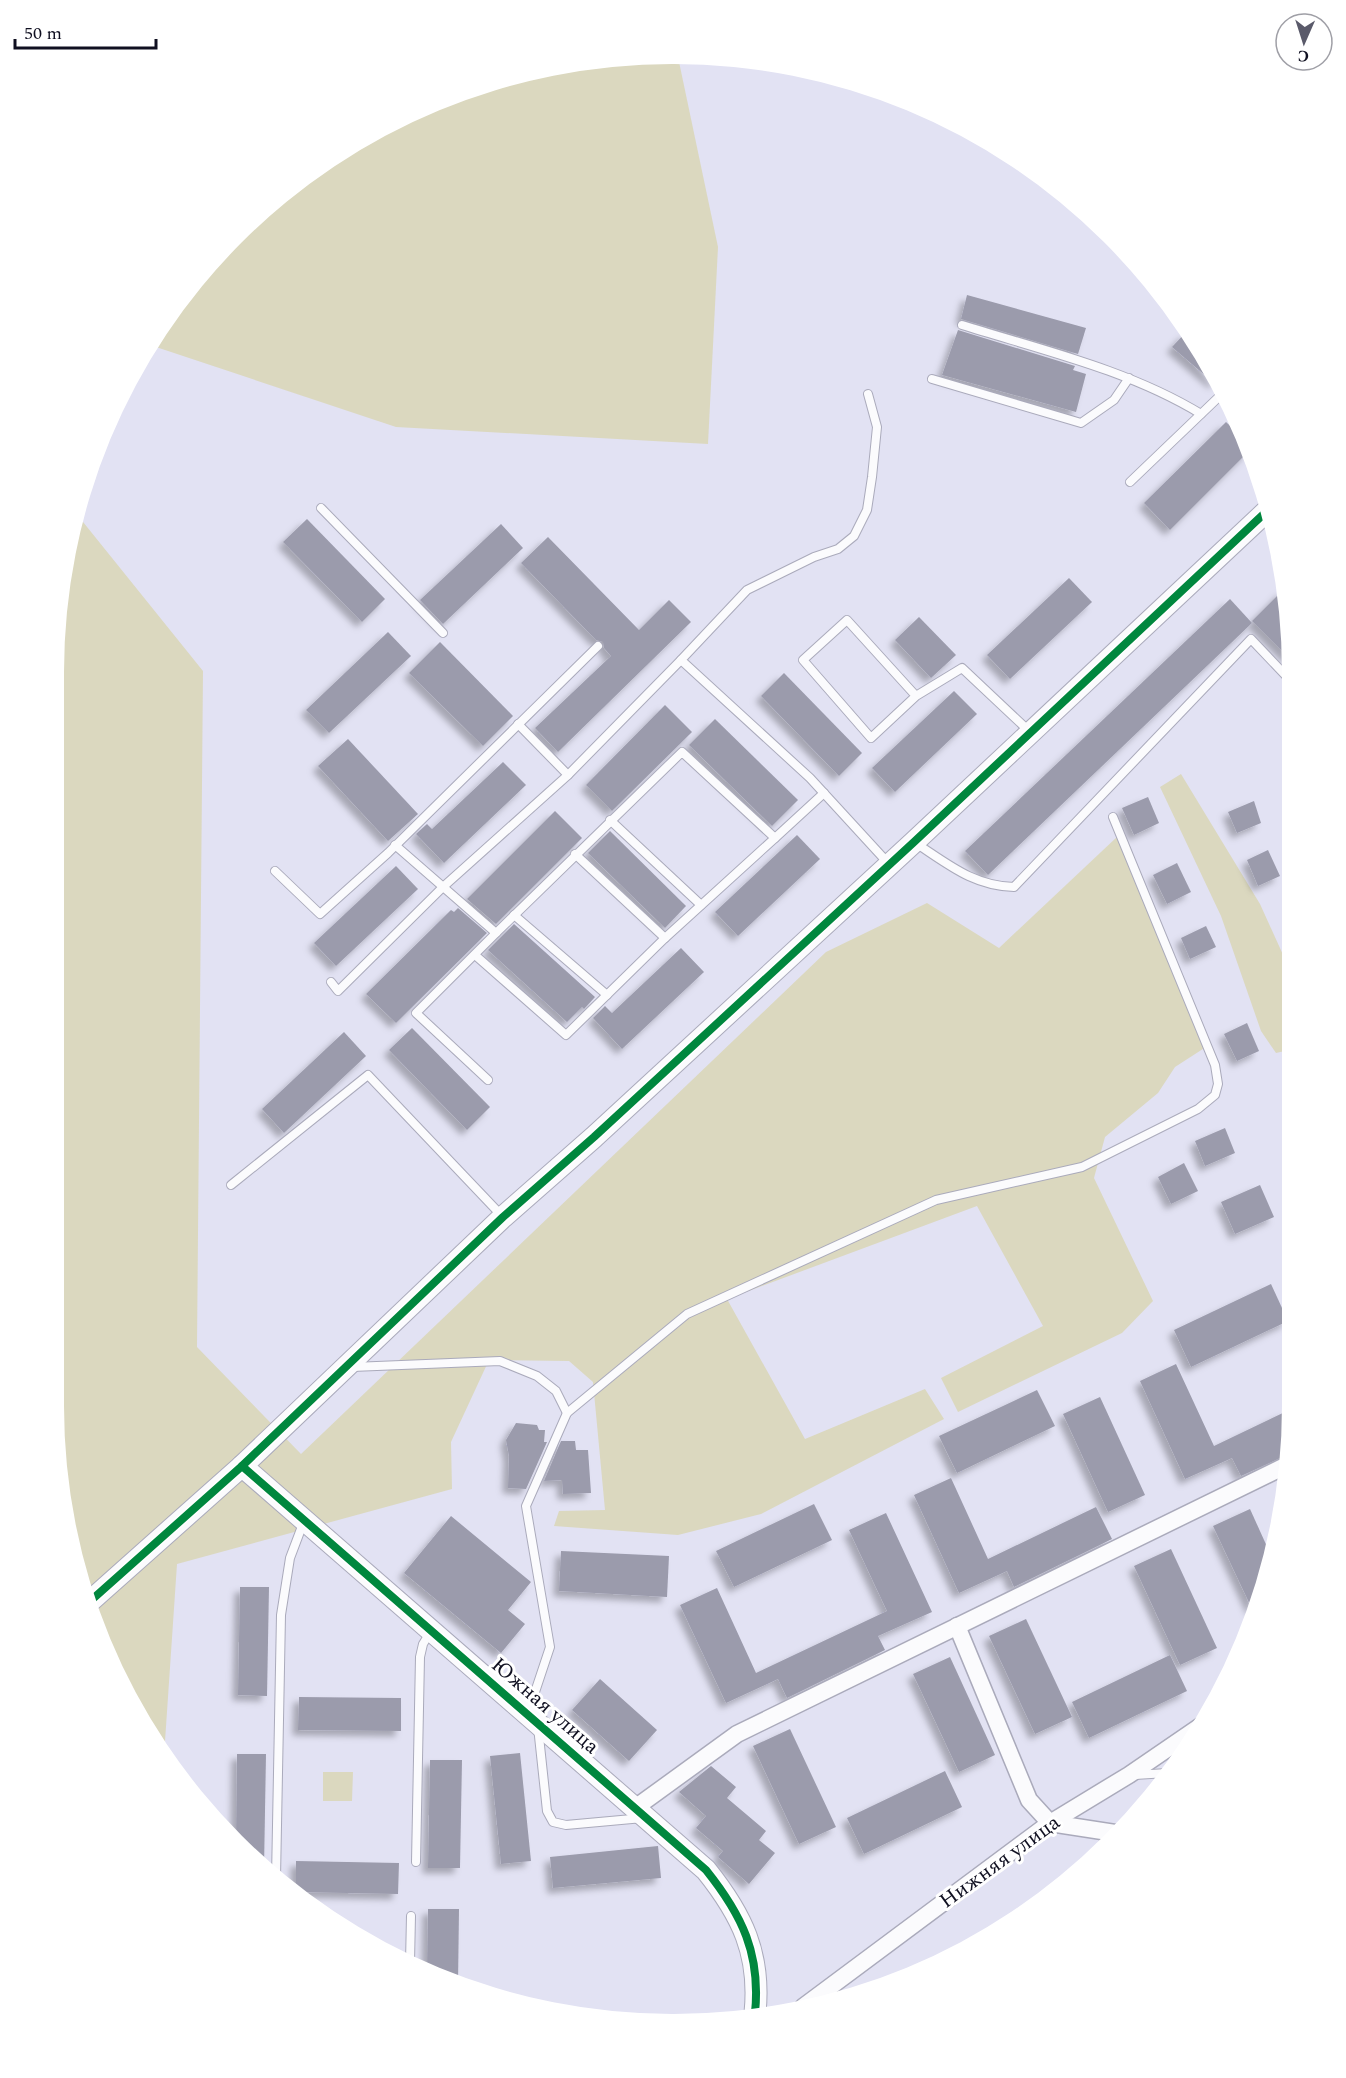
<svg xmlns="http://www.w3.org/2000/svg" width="1346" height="2078" font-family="Spectral,serif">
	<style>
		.green { fill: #dbd8bf }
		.building { fill: #9b9bac; filter: url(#shadow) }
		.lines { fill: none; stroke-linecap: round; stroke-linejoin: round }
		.service-casing { stroke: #aab; stroke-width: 10 }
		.minor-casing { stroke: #aab; stroke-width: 19 }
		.tertiary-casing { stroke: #aab; stroke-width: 23 }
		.service { stroke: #fbfbfd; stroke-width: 8 }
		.minor { stroke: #fbfbfd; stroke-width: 16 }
		.tertiary { stroke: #fbfbfd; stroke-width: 21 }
		.cycleway-casing { stroke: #fff; stroke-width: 11 }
		.cycleway { stroke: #00873e; stroke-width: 8 }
		.labels { text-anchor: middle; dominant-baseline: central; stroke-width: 6; stroke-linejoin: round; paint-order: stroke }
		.street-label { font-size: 21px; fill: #101021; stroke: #fff }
	</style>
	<defs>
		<filter id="shadow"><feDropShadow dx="-5.5" dy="5.5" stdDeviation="3" flood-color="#0004"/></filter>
	</defs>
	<rect width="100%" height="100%" fill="#e2e2f3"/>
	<g class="green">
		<path d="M632,55L678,57L718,247L708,444L396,427L153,346L207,265L296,182L399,118L512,75Z"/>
		<path d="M75,512L203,671L197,1347L301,1454L826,952L927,903L999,948L1118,836L1206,1047L1175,1067L1158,1093L1105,1137L1094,1178L1153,1301L1122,1333L958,1412L941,1378L1043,1326L977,1206L727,1299L805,1439L925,1389L944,1419L761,1514L678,1535L554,1526L559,1511L605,1510L593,1382L569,1361L489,1360L451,1442L452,1489L177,1564L164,1756L87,1604L59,1486V592Z"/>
		<path d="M1181,774L1260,904L1289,968V1050L1276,1053L1261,1031L1221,916L1160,787Z"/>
		<path d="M323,1772H353L352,1801H323Z"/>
	</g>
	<g class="building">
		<path d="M967,295L1086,328L1078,354L961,319Z"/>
		<path d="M958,330L1075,366L1073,370L1086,374L1076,412L942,375Z"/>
		<path d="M1186,332L1217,381L1214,383L1172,347Z"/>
		<path d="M1226,422L1243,438L1248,452L1170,530L1144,503Z"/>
		<path d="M307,519L385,599L362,622L283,542Z"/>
		<path d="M501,524L523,548L443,624L420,600Z"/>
		<path d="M548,537L639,630L669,600L691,622L558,752L535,728L611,656L604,648L603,642L596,640L521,563Z"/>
		<path d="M1069,578L1092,602L1010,679L987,655Z"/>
		<path d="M1284,589L1291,633V660L1252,621Z"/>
		<path d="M1230,599L1252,623L988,875L965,851Z"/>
		<path d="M919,617L956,655L931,678L895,640Z"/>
		<path d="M388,632L411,656L329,733L306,710Z"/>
		<path d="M440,642L513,716L483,746L409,673Z"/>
		<path d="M784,673L862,753L839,776L761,696Z"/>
		<path d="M954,691L977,714L895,792L872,768Z"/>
		<path d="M665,705L692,732L612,811L586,785Z"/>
		<path d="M715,719L798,800L772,826L689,745Z"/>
		<path d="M348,739L418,814L388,841L318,766Z"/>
		<path d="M503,762L526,785L444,863L416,834L427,824L432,829Z"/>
		<path d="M1148,797L1159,823L1134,835L1122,808Z"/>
		<path d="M1254,801L1261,823L1237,833L1228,812Z"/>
		<path d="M555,811L582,838L496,924L467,899Z"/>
		<path d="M610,831L686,906L665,928L588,853Z"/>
		<path d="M797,835L820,859L738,936L715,912Z"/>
		<path d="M1268,850L1280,876L1258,886L1247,860Z"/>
		<path d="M1177,863L1191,892L1167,904L1153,875Z"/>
		<path d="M396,866L418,889L336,966L314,943Z"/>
		<path d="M458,908L487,933L396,1023L366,994L451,910L454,912Z"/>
		<path d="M514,924L595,997L584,1009L582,1007L567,1022L488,950Z"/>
		<path d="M1206,926L1216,947L1190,959L1181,938Z"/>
		<path d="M681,948L704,972L622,1049L593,1018L605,1006L612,1013Z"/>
		<path d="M1247,1023L1259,1051L1237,1061L1224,1034Z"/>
		<path d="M412,1028L490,1107L467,1130L389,1050Z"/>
		<path d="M344,1032L366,1056L284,1133L262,1109Z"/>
		<path d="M1225,1128L1235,1153L1205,1166L1195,1141Z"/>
		<path d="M1184,1163L1198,1191L1171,1204L1158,1177Z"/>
		<path d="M1260,1185L1274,1217L1235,1234L1221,1202Z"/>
		<path d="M1271,1284L1288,1321L1191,1367L1174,1330Z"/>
		<path d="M1176,1364L1214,1446L1287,1411V1455L1241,1476L1232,1458L1185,1479L1140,1381Z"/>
		<path d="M1037,1390L1055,1426L957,1473L939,1436Z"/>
		<path d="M1100,1397L1145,1495L1108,1512L1063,1414Z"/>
		<path d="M516,1423L537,1425L539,1430H545L544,1442H547L526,1489L508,1488L509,1456L506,1440Z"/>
		<path d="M561,1441H575L576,1450H588L591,1493L563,1494L562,1480L544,1481Z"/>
		<path d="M951,1478L988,1559L1096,1507L1112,1539L1014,1587L1007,1571L959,1593L914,1495Z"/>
		<path d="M814,1504L832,1540L734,1587L716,1551Z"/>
		<path d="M1250,1509L1269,1551L1253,1611L1213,1526Z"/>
		<path d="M886,1513L932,1612L878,1636L885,1650L787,1698L778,1679L726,1703L680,1605L717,1588L756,1673L887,1611L849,1530Z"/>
		<path d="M451,1516L531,1582L508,1610L525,1624L501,1653L404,1573Z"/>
		<path d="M1171,1549L1217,1648L1180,1665L1134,1566Z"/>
		<path d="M561,1551L669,1556L667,1597L559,1591Z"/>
		<path d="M240,1587H269L267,1696L238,1695Z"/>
		<path d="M1026,1619L1072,1717L1035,1734L989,1636Z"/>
		<path d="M1170,1655L1187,1691L1089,1738L1072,1702Z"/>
		<path d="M950,1657L995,1755L959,1772L913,1674Z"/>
		<path d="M600,1679L657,1730L629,1761L572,1710Z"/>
		<path d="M299,1697L401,1698V1731L298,1730Z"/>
		<path d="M790,1729L836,1827L799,1844L753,1746Z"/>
		<path d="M520,1753L531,1861L501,1864L490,1756Z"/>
		<path d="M237,1754H266L264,1868L236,1843Z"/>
		<path d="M430,1760H462L460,1868H428Z"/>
		<path d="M711,1766L736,1787L727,1798L766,1831L759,1840L775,1853L749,1884L718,1857L723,1851L696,1828L706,1816L679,1792Z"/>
		<path d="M945,1771L962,1807L864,1854L847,1818Z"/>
		<path d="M658,1846L661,1878L553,1888L550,1857Z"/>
		<path d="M296,1861L399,1863L398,1894L296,1892Z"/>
		<path d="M428,1909H459L458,1984L427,1970Z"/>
	</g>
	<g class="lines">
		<g class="service-casing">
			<g id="service">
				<path d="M962,325C1042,350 1129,370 1201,414"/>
				<path d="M932,379L1081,423L1114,400L1129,378"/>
				<path d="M868,394L877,427L872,477L867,510L854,536L838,549L814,557L747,590L681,660L810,778L888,863"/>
				<path d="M1130,482L1224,392"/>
				<path d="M321,508L443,633"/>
				<path d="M916,696L871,738L803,660L847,620L916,696L962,668L1030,732"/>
				<path d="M518,724L568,775"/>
				<path d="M610,820L701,905"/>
				<path d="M775,838L824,793"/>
				<path d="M914,842C948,864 973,886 1014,887L1251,639L1290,680"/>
				<path d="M395,845L496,933L416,1013L488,1080"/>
				<path d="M575,854L665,938"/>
				<path d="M275,871L320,914L388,853L598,646"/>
				<path d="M514,915L607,995"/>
				<path d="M475,955L566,1035L665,938L775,838L682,752L496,933"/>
				<path d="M331,982L338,991L443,887L568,775L681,660"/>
				<path d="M231,1185L368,1075L503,1217"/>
				<path d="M352,1367L500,1361L537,1376L556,1391L567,1413"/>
				<path d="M521,1709L533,1698L550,1647L526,1506L567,1413L687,1314L936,1200L1082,1167L1198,1109L1215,1095L1218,1084L1215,1065L1113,817"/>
				<path d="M538,1727L547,1811L553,1822L566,1825L643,1818"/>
				<path d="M1135,1775L1167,1773"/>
				<path d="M416,1862L420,1657L423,1644L431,1631"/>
				<path d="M276,1878L281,1615L290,1558L304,1521"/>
				<path d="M410,1962L411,1916"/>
			</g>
		</g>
		<g class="minor-casing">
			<g id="minor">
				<path d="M957,1626L1029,1800L1050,1823L1115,1833"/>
				<path d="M635,1808L737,1734L1287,1465"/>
				<path d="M803,2007L1050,1823L1129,1775L1202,1725"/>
			</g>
		</g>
		<g class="tertiary-casing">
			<g id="tertiary">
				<path d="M242,1466L706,1870C742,1915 761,1954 755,2013"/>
				<path d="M87,1604L242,1466L503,1217L594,1137L914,842L1269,509"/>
			</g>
		</g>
		<use href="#service" class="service"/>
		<use href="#minor" class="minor"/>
		<use href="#tertiary" class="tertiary"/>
		<g class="cycleway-casing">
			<g id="cycleway">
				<path d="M242,1466L706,1870C742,1915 761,1954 755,2013"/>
				<path d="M87,1604L242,1466L503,1217L594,1137L914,842L1269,509"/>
			</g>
		</g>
		<use href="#cycleway" class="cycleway"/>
	</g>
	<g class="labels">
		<g class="street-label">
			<text transform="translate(545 1706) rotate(41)">Южная улица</text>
			<text transform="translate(1000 1862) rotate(-36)">Нижняя улица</text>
		</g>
	</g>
	<path d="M0 0H1346V2078H0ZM672 64H674A608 608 0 0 1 1282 672V1406A608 608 0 0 1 674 2014H672A608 608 0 0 1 64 1406V672A608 608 0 0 1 672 64Z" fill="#fff" fill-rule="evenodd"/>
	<g transform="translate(1304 42) rotate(183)"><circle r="28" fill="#ffffff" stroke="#9f9fa6" stroke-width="1.5"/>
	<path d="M0-4.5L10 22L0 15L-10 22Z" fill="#5a5a6a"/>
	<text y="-9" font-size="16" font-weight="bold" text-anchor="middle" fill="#101021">С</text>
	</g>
	<path d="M15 39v9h141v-9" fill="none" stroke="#101021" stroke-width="3"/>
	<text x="24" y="39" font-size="18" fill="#101021" stroke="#ffffff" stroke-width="4.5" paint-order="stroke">50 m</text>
</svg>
